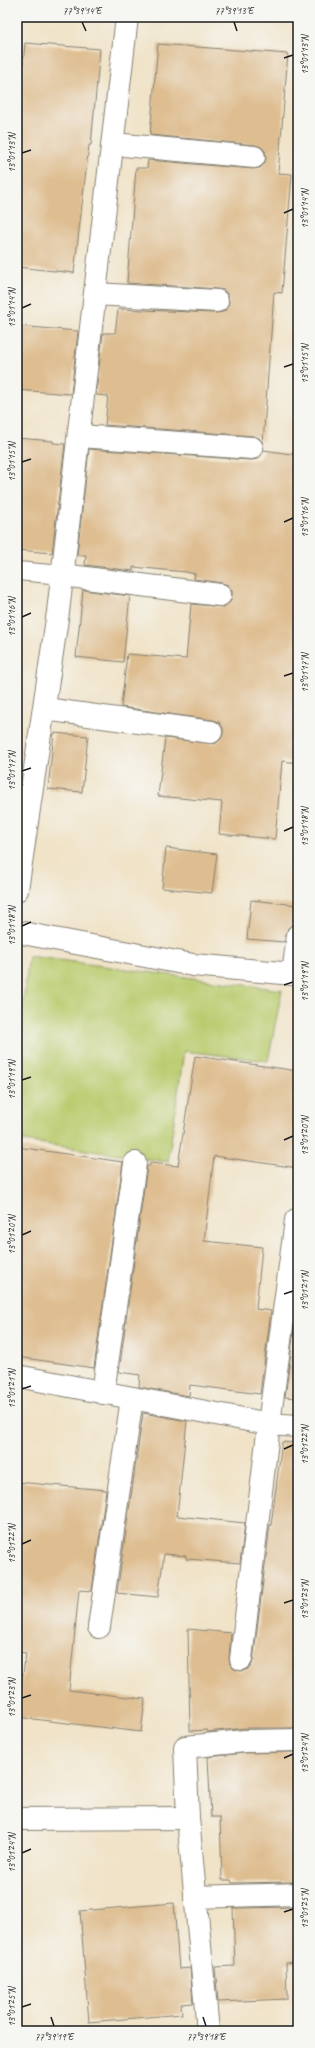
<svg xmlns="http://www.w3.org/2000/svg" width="315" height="2048" font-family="Caveat,sans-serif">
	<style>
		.green { fill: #b9cb6d; stroke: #6a7444 }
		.building { fill: #debd90 }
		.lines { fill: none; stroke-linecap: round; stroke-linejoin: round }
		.lane-casing { stroke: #868072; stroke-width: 20 }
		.street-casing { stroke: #868072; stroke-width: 24 }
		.lane { stroke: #fff; stroke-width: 18 }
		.street { stroke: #fff; stroke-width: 22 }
		.ticks { fill: none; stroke: #1c1c1c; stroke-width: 1.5 }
		.neatline { fill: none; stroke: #1c1c1c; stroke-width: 1.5 }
		.ticks-label { font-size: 10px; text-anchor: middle; fill: #1c1c1c }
	</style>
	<rect width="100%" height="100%" fill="#f6f6f2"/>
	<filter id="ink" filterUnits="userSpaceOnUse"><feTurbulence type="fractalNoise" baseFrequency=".025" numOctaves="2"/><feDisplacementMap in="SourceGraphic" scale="8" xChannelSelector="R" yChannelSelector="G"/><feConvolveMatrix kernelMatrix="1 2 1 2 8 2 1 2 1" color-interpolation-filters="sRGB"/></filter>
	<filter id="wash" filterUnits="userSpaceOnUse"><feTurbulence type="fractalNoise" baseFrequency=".012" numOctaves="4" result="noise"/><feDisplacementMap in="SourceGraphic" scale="16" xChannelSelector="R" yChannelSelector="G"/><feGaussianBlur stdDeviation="0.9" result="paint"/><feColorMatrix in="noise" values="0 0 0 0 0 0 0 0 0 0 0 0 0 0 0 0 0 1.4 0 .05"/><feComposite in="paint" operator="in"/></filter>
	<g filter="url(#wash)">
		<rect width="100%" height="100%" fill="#f0e3c8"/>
		<path class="green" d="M29,956L282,990L268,1061L184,1051L168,1162L17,1140V1049Z"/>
		<g id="blocks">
			<g class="building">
				<path d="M25,43L100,49L91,145H89L74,273L17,267V125Z"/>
				<path d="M158,44L288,54L278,173L292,174L282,293L274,292L263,443L259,438L253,436L105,425L108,396L96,395L103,333H115L118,309L216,313L223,312L228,308L229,302L228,295L224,290L218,289L127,283L136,168H147L148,160L253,169L260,168L264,164L266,159L265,151L261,147L255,145L150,135Z"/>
				<path d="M17,326L78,331L71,394L17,390Z"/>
				<path d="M17,438L53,441V443L65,444L52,553L17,550Z"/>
				<path d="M89,449L251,460L258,459L264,450L298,455V763L282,761L275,839L219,834L222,802L158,796L165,738L215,744L221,739L223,734V728L219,722L213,720L121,707L127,654L186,659L191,604L224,607L230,602L232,596V591L228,585L222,583L194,579L195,574L186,572L133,567V571L85,565L86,555H77Z"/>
				<path d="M83,590L130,596L123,662L76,657Z"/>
				<path d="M54,733L88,736L82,792L48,789Z"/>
				<path d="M166,848L217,854L212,893L162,888Z"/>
				<path d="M251,900L298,905V923L293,924L288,928L284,942L247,939Z"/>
				<path d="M195,1056L298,1071V1168L214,1156L204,1241L262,1247L256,1309L271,1311L260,1394L190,1385L189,1396L139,1387L140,1375L119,1372L147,1166H150V1163L178,1166Z"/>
				<path d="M17,1147L123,1162L94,1368L17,1357Z"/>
				<path d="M296,1315H298V1398L285,1397Z"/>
				<path d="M143,1413L187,1421L177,1516L245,1523L240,1563L186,1559V1556L164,1554L158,1597L117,1593Z"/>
				<path d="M282,1442L298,1443V1728H245L207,1732V1730L190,1731L188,1629L231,1633L229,1658L230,1664L234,1669L240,1671L246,1670L251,1667L253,1661L270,1525H271Z"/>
				<path d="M17,1482L106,1490L92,1591L79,1590L69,1690L145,1699L141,1732L17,1717L26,1653L17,1652Z"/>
				<path d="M298,1752V1882L232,1883L231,1880H222L220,1817H211L208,1757L246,1753Z"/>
				<path d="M174,1903L179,1969L190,1968L193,2003L181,2004L182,2014L89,2022L80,1911Z"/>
				<path d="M298,1907V1962L286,1963L287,1999L218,2002L215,1967L235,1966L233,1908Z"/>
			</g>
		</g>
	</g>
	<g filter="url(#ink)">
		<use href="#blocks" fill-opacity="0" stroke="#868072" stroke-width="1"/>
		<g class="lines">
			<g class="lane-casing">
				<path id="lane" d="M17,571L62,575"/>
			</g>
			<g class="street-casing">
				<g id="street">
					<path d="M113,144L254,157"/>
					<path d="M95,294L217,301"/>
					<path d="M79,436L252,448"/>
					<path d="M62,575L220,595"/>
					<path d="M45,709L211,732"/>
					<path d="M17,890L58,612L127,17"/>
					<path d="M17,932L193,965L293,974L298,935"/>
					<path d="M17,1376L269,1424L298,1426"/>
					<path d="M103,1393L135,1163"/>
					<path d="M99,1627L132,1398"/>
					<path d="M241,1659L269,1424L296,1220"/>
					<path d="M17,1819L188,1818"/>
					<path d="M195,1897L298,1894"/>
					<path d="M208,2031L188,1818L185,1747L245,1741L298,1740"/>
				</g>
			</g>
			<use href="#lane" class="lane"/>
			<use href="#street" class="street"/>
		</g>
	</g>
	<path class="ticks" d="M82,22L86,31M234,22L237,31M284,58L293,55M22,153L31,150M284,213L293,209M22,308L31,304M284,367L293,364M22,462L31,459M284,522L293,518M22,617L31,613M284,676L293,673M22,771L31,768M284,831L293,827M22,926L31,922M284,985L293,982M22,1080L31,1077M284,1140L293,1136M22,1235L31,1231M284,1294L293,1291M22,1389L31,1386M284,1449L293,1445M22,1544L31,1540M284,1603L293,1600M22,1698L31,1695M284,1758L293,1754M22,1853L31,1849M284,1912L293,1909M22,2007L31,2004M51,2017L54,2026M203,2017L206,2026"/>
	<rect width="315" height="2048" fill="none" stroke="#f6f6f2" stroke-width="44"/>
	<rect x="22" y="22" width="271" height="2004" class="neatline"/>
	<g class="ticks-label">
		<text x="82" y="14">77°39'14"E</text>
		<text x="234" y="14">77°39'13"E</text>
		<text transform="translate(304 55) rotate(-90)" y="4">13°01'13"N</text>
		<text transform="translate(11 153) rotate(-90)" y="4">13°01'13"N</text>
		<text transform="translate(304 209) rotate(-90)" y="4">13°01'14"N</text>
		<text transform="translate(11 308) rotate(-90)" y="4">13°01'14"N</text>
		<text transform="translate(304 364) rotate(-90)" y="4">13°01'15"N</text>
		<text transform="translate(11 462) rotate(-90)" y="4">13°01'15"N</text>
		<text transform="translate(304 518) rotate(-90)" y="4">13°01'16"N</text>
		<text transform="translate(11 617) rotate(-90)" y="4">13°01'16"N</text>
		<text transform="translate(304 673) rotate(-90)" y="4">13°01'17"N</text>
		<text transform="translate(11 771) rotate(-90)" y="4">13°01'17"N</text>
		<text transform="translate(304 827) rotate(-90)" y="4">13°01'18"N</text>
		<text transform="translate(11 926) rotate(-90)" y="4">13°01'18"N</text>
		<text transform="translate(304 982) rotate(-90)" y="4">13°01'19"N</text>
		<text transform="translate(11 1080) rotate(-90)" y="4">13°01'19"N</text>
		<text transform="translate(304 1136) rotate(-90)" y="4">13°01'20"N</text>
		<text transform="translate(11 1235) rotate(-90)" y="4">13°01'20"N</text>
		<text transform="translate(304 1291) rotate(-90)" y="4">13°01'21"N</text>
		<text transform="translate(11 1389) rotate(-90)" y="4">13°01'21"N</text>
		<text transform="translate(304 1445) rotate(-90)" y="4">13°01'22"N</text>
		<text transform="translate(11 1544) rotate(-90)" y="4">13°01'22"N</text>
		<text transform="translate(304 1600) rotate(-90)" y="4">13°01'23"N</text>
		<text transform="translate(11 1698) rotate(-90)" y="4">13°01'23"N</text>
		<text transform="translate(304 1754) rotate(-90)" y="4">13°01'24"N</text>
		<text transform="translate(11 1853) rotate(-90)" y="4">13°01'24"N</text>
		<text transform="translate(304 1909) rotate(-90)" y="4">13°01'25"N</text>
		<text transform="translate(11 2007) rotate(-90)" y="4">13°01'25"N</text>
		<text x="54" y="2040">77°39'19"E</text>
		<text x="206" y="2040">77°39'18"E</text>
	</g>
</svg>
